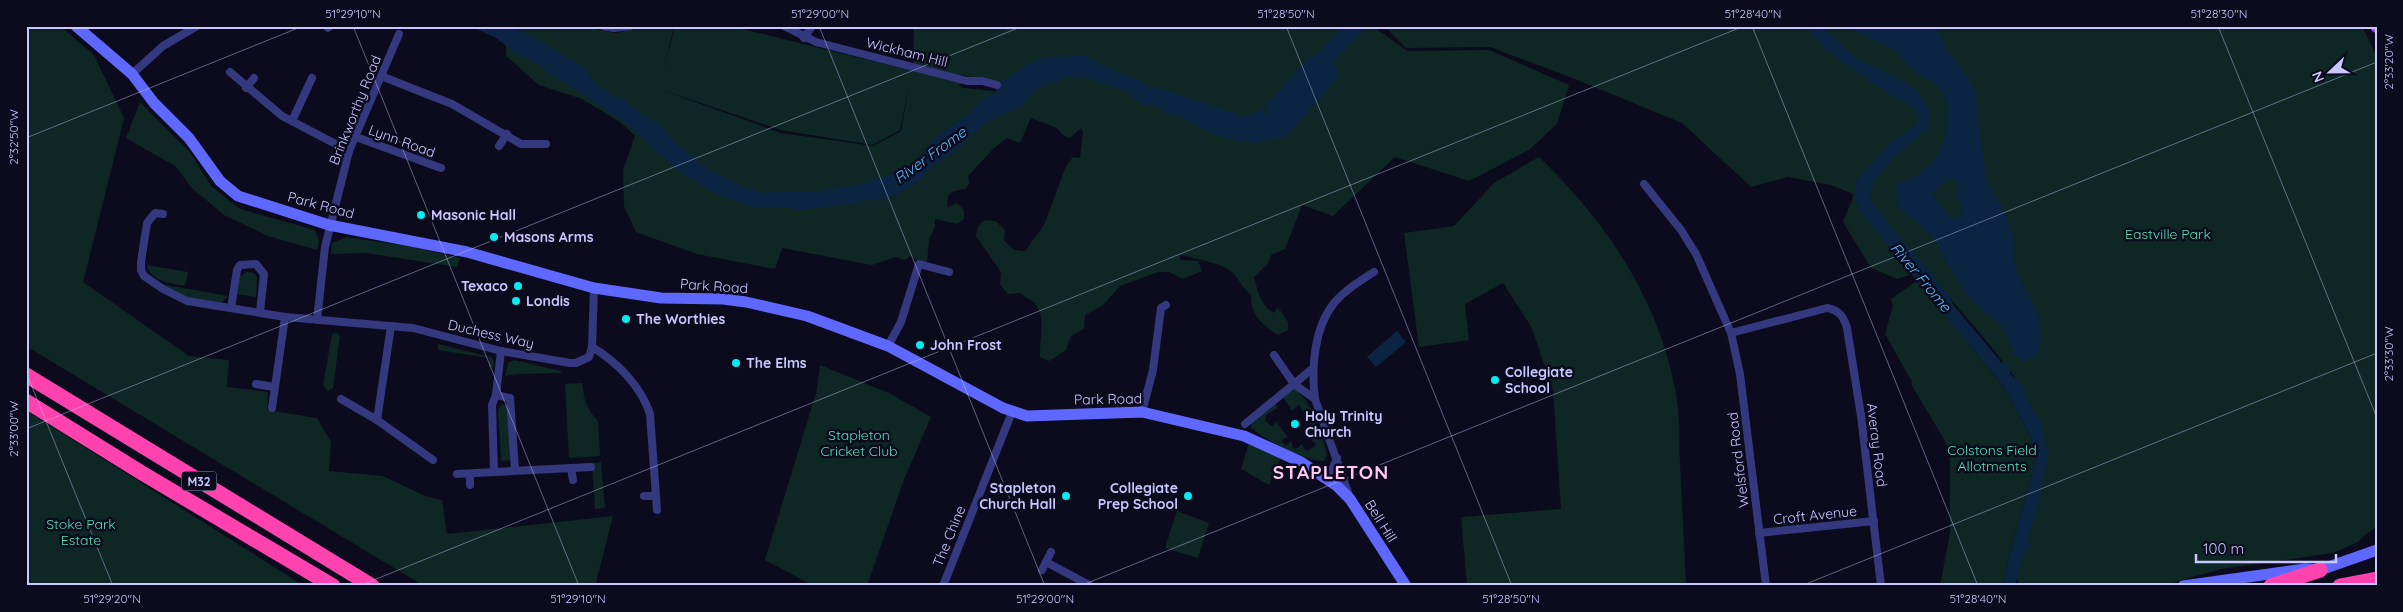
<svg xmlns="http://www.w3.org/2000/svg" width="2403" height="612" font-family="Quicksand,sans-serif">
	<style>
		.green { fill: #0e2724; fill-rule: evenodd }
		.water { fill: #0a2442; fill-rule: evenodd }
		.lines { fill: none; stroke-linecap: round; stroke-linejoin: round }
		.street { stroke: #34387e; stroke-width: 8 }
		.secondary { stroke: #5e68ff; stroke-width: 11 }
		.primary { stroke: #ad4eff; stroke-width: 12 }
		.highway { stroke: #ff42ad; stroke-width: 15 }
		.ticks { fill: none; stroke: #c8c7ff; stroke-width: 1; stroke-opacity: 0.45 }
		.poi-dot { fill: #00eef2; stroke: #0c0b1d; stroke-width: 2 }
		.labels { text-anchor: middle; dominant-baseline: central; stroke-width: 5; stroke-linejoin: round; paint-order: stroke }
		.shield { fill: #0c0b1d; stroke: #908fbb; stroke-width: 1 }
		.shield-label { font-size: 12px; font-weight: bold; fill: #c8c7ff }
		.street-label { font-size: 14px; fill: #c8c7ff; stroke: #0c0b1d }
		.poi-label { font-size: 14px; font-weight: bold; fill: #c8c7ff; stroke: #0c0b1d; text-anchor: start }
		.park-label { font-size: 14px; fill: #50e2b1; stroke: #0c0b1d }
		.water-label { font-size: 15px; font-style: italic; fill: #55bfff; stroke: #0c0b1d }
		.district-label { font-size: 19px; font-weight: bold; letter-spacing: 1px; fill: #ffc9f0; stroke: #0c0b1d }
		.neatline { fill: none; stroke: #c8c7ff; stroke-width: 2 }
		.ticks-label { font-size: 12px; text-anchor: middle; fill: #c8c7ff }
	</style>
	<rect width="100%" height="100%" fill="#0c0b1d"/>
	<g class="green">
		<path d="M26,26H60L94,55L124,118L83,282L189,356L229,360L227,387L268,392L267,410L317,418L331,442L329,471L383,476L425,496L442,500L447,534L613,516L595,586H424L26,346Z"/>
		<path d="M522,26H579L616,33L645,26H674L664,70L675,26H730L913,71L914,26H1380L1378,30L1407,51L1489,50L1569,85L1557,124L1529,150L1469,181L1395,157L1333,216L1302,205L1285,249L1271,255L1268,263L1254,277C1257,289 1261,307 1274,313L1278,307L1288,322V330L1278,335C1263,326 1250,314 1251,295C1243,288 1240,281 1233,273C1224,263 1193,258 1180,255V260L1198,261L1202,271L1183,279L1169,272H1158L1120,286L1102,306L1085,315L1084,329L1071,336L1066,350L1049,361L1040,357C1039,342 1046,318 1036,305C1033,300 1025,298 1021,293L1008,294L1000,285L1001,272L976,236L978,226L985,220L995,221L1005,230L1004,241L1015,250L1025,251L1044,225L1066,166L1073,157L1080,158L1083,132L1081,128L1070,138L1063,135L1057,128L1031,118L1020,143L1007,138L994,148L968,176L969,183L966,189C954,190 944,192 948,207L957,203L964,210V219L957,224L935,219V227L929,240L927,262L918,261L911,256L904,260L896,257L872,265L782,248L775,269L697,254L636,232L624,206L623,170L635,136L620,122L582,99L539,85L506,56V42ZM962,75L1003,84L996,93L993,91L964,88L959,86ZM910,81L901,131L873,146L781,133L659,89L781,130L873,145L900,130Z"/>
		<path d="M1384,26H1791L1794,29L1792,26H2362L2377,57V526L2356,543L2333,553L2221,569L2161,586H2019L2017,577L2041,466L2012,380L2015,378L1991,346L1924,268L1921,271L1897,279L1871,268L1843,222L1852,200L1853,194L1831,185L1788,177L1751,187L1682,123L1575,79L1490,47L1406,48Z"/>
		<path d="M140,102L190,152L211,186L240,209L315,230L319,241L317,250L268,236L224,215L192,188L175,166L126,138Z"/>
		<path d="M1539,157C1608,223 1662,304 1677,400C1680,421 1679,443 1680,464C1682,505 1684,545 1686,586H1467L1461,517L1561,509L1553,391L1532,328L1503,283L1465,304L1469,340L1419,347L1404,233L1454,226L1494,183Z"/>
		<path d="M347,237L408,246L460,258L457,267L366,253L331,254L332,243Z"/>
		<path d="M147,265L188,272L185,286C171,283 151,282 147,265Z"/>
		<path d="M247,272L254,273L257,277L256,297L237,294L240,276Z"/>
		<path d="M1918,280L2005,389L2031,437L2035,464L2010,553L2003,586H1940L1950,532V455L1945,441L1911,384L1912,382L1885,334L1893,306L1891,299Z"/>
		<path d="M161,284L228,296L221,303L191,300Z"/>
		<path d="M337,332L340,336L333,388L328,391L323,385L332,334Z"/>
		<path d="M438,344L491,357L494,362L493,367H489V358L438,350Z"/>
		<path d="M514,360L561,371V373L516,374L505,376L508,363Z"/>
		<path d="M820,365L889,393L931,417L903,482L867,586L810,584L765,560L817,390Z"/>
		<path d="M582,383C585,402 585,407 598,421L600,456L569,458L565,384Z"/>
		<path d="M1293,387C1312,402 1321,431 1327,454L1324,461C1303,461 1267,441 1251,428L1252,423L1275,404L1278,408L1266,415L1265,421L1272,426L1280,419L1277,423L1288,437L1281,440L1286,446L1291,441L1293,448L1296,449L1302,444L1305,450L1307,451L1315,446V443L1310,439L1318,432H1316L1300,407L1301,406L1298,405L1292,411L1283,397L1275,403Z"/>
		<path d="M502,404L507,406L511,460L501,461L498,410Z"/>
		<path d="M26,410L304,586H26Z"/>
		<path d="M1249,443L1281,457L1269,485L1241,469Z"/>
		<path d="M601,462L605,508L595,509L592,463Z"/>
		<path d="M1177,511L1209,523L1198,558L1165,548Z"/>
	</g>
	<g class="water">
		<path d="M470,26H507L525,32L585,68C589,78 612,100 623,98L630,106L659,124L675,143L697,159L699,164C715,170 756,199 772,191L778,193L783,191L811,192L855,186L895,173L919,159L934,138L970,113L985,97L993,94L1003,81L1026,65L1043,58L1085,55L1119,73L1142,81L1150,89L1156,87L1199,102L1203,101C1216,110 1217,106 1229,111C1241,116 1250,119 1260,108L1268,115L1270,112L1265,106L1306,61L1320,51L1343,26H1367L1333,62L1340,75L1338,78L1285,137L1256,143L1250,141L1240,142L1210,133L1180,116L1168,114L1156,106H1145L1126,91L1105,84L1088,78H1065L1038,88L1022,106L986,122L953,153L925,172L922,179L894,196L871,200L866,199L857,203L800,210L785,207L755,208L714,193L677,170L633,129L592,100L544,70L541,65L517,54L496,38Z"/>
		<path d="M1806,26H1821L1856,58L1905,82L1916,90L1930,110V127C1912,141 1867,176 1870,200L1897,234L1948,293L1954,306L2001,362L2010,365V374L2023,386L2033,411L2042,423L2045,444L2049,451L2038,506L2028,536L2029,547L2024,554L2015,586H2003L2010,553L2035,464L2031,437L2005,389L1995,376L1864,216L1854,197L1857,180L1891,142L1916,125L1918,115C1911,105 1904,98 1892,97C1864,73 1827,59 1806,26Z"/>
		<path d="M1848,26H1936L1947,51L1970,80L1976,93L1980,137L1987,181L2007,217L2013,238L2014,261L2018,275L2034,305L2039,318L2041,332L2040,349L2034,359L2024,361L2015,355L2003,328L1966,295L1933,237L1898,206L1896,186L1899,181C1911,182 1923,172 1931,163C1947,145 1956,108 1939,88C1932,80 1920,77 1911,69C1904,61 1899,52 1889,47C1876,39 1860,37 1848,26ZM1954,178L1959,186L1955,196C1961,202 1964,208 1960,216L1955,219L1948,215L1932,194L1943,182Z"/>
		<path d="M1397,331L1406,342L1376,367L1367,357Z"/>
	</g>
	<g class="lines">
		<g class="street">
			<path d="M603,26L614,28L630,26"/>
			<path d="M784,26L816,42L967,81H982L997,85"/>
			<path d="M328,28L330,26"/>
			<path d="M804,38L812,26"/>
			<path d="M230,72L282,116L349,151"/>
			<path d="M132,74L163,46L197,26"/>
			<path d="M381,76L452,104L521,144H546"/>
			<path d="M246,88L254,78"/>
			<path d="M292,121L312,78"/>
			<path d="M356,137L441,168"/>
			<path d="M499,146L507,134"/>
			<path d="M1644,184L1681,230L1696,254L1731,333L1740,374L1766,586"/>
			<path d="M163,214L155,213L147,223L141,262V270L144,276L163,289L187,301L285,317L413,328L501,351L570,363H576L589,357L592,347L594,288"/>
			<path d="M231,308L237,270L240,265L256,264L264,274L260,312"/>
			<path d="M317,320L325,247L349,151L399,34"/>
			<path d="M1731,333L1827,308C1839,310 1844,317 1847,328L1861,416L1881,586"/>
			<path d="M888,346L901,322L919,264L949,272"/>
			<path d="M592,347C617,362 641,386 650,414L657,510"/>
			<path d="M1274,355L1294,384L1312,369"/>
			<path d="M256,384L274,387"/>
			<path d="M496,395L510,398L515,470"/>
			<path d="M341,399L377,420L433,460"/>
			<path d="M1315,399C1311,368 1314,328 1334,303C1345,290 1360,281 1374,272"/>
			<path d="M272,408L285,317"/>
			<path d="M1142,412L1153,370L1161,308L1166,305"/>
			<path d="M377,420L391,326"/>
			<path d="M1245,424L1294,384L1315,399L1349,495"/>
			<path d="M571,468L573,480"/>
			<path d="M494,471L492,405L496,395L501,351"/>
			<path d="M457,474L591,467"/>
			<path d="M470,474V485"/>
			<path d="M1325,477L1333,468L1337,458"/>
			<path d="M644,496H655"/>
			<path d="M1759,533L1874,521"/>
			<path d="M1046,562L1091,586"/>
			<path d="M1042,570L1051,552"/>
			<path d="M943,586L1012,412"/>
		</g>
		<g class="secondary">
			<path d="M76,26L132,74L154,103L189,138L220,181L238,196L329,225L467,252L594,288L661,298L723,299L746,302L807,316L888,346L1003,408L1027,416L1142,412L1244,436L1301,462L1337,486L1350,499L1406,586"/>
			<path d="M2183,586L2305,569L2320,570L2377,550"/>
		</g>
		<path class="primary" d="M2376,26L2377,27"/>
		<g class="highway">
			<path d="M26,375L372,586"/>
			<path d="M26,401L142,473L333,586"/>
			<path d="M2271,586L2320,570"/>
			<path d="M2340,586L2377,579"/>
		</g>
	</g>
	<path class="ticks" d="M353,26L579,586M819,26L1045,586M1286,26L1512,586M1752,26L1978,586M2218,26L2377,418M26,138L303,26M26,372L113,586M26,429L1023,26M359,586L1744,26M1080,586L2377,62M1801,586L2377,353"/>
	<g class="poi-dot">
		<circle cx="421" cy="215" r="5"/>
		<circle cx="494" cy="237" r="5"/>
		<circle cx="518" cy="286" r="5"/>
		<circle cx="516" cy="301" r="5"/>
		<circle cx="626" cy="319" r="5"/>
		<circle cx="920" cy="345" r="5"/>
		<circle cx="736" cy="363" r="5"/>
		<circle cx="1495" cy="380" r="5"/>
		<circle cx="1295" cy="424" r="5"/>
		<circle cx="1066" cy="496" r="5"/>
		<circle cx="1188" cy="496" r="5"/>
	</g>
	<g class="labels">
		<rect class="shield" x="181.5" y="471.5" width="35" height="19" rx="4"/>
		<g class="shield-label">
			<text x="199" y="481">M32</text>
		</g>
		<g class="street-label">
			<text transform="translate(907 52) rotate(14)">Wickham Hill</text>
			<text transform="translate(355 110) rotate(-68)">Brinkworthy Road</text>
			<text transform="translate(402 141) rotate(20)">Lynn Road</text>
			<text transform="translate(321 205) rotate(15)">Park Road</text>
			<text transform="translate(714 286) rotate(4)">Park Road</text>
			<text transform="translate(491 334) rotate(13)">Duchess Way</text>
			<text transform="translate(1108 399) rotate(-1)">Park Road</text>
			<text transform="translate(1877 445) rotate(83)">Averay Road</text>
			<text transform="translate(1738 460) rotate(-97)">Welsford Road</text>
			<text transform="translate(1815 515) rotate(-6)">Croft Avenue</text>
			<text transform="translate(1381 521) rotate(58)">Bell Hill</text>
			<text transform="translate(949 536) rotate(-68)">The Chine</text>
		</g>
		<g class="poi-label">
			<text x="431" y="215">Masonic Hall</text>
			<text x="504" y="237">Masons Arms</text>
			<text x="508" y="286" text-anchor="end">Texaco</text>
			<text x="526" y="301">Londis</text>
			<text x="636" y="319">The Worthies</text>
			<text x="930" y="345">John Frost</text>
			<text x="746" y="363">The Elms</text>
			<text x="1505" y="372">Collegiate<tspan x="1505" dy="16">School</tspan></text>
			<text x="1305" y="416">Holy Trinity<tspan x="1305" dy="16">Church</tspan></text>
			<text x="1056" y="488" text-anchor="end">Stapleton<tspan x="1056" dy="16">Church Hall</tspan></text>
			<text x="1178" y="488" text-anchor="end">Collegiate<tspan x="1178" dy="16">Prep School</tspan></text>
		</g>
		<g class="park-label">
			<text x="2168" y="234">Eastville Park</text>
			<text x="859" y="435">Stapleton<tspan x="859" dy="16">Cricket Club</tspan></text>
			<text x="1992" y="450">Colstons Field<tspan x="1992" dy="16">Allotments</tspan></text>
			<text x="81" y="524">Stoke Park<tspan x="81" dy="16">Estate</tspan></text>
		</g>
		<g class="water-label">
			<text transform="translate(930 155) rotate(-36)">River Frome</text>
			<text transform="translate(1921 277) rotate(50)">River Frome</text>
		</g>
		<g class="district-label">
			<text x="1331" y="472">STAPLETON</text>
		</g>
	</g>
	<rect width="2403" height="612" fill="none" stroke="#0c0b1d" stroke-width="55"/>
	<g transform="translate(2330 72) rotate(248)" stroke="#0c0b1d" stroke-width="4" paint-order="stroke">
	<path d="M0-4L9 19L0 12L-9 19Z" fill="#c8c7ff"/>
	<text y="-8" font-size="14" font-weight="bold" text-anchor="middle" fill="#c8c7ff">N</text>
	</g>
	<path d="M2196 554v8h140v-8" fill="none" stroke="#c8c7ff" stroke-width="2.5"/>
	<text x="2203" y="554" font-size="15" fill="#c8c7ff" stroke="#0c0b1d" stroke-width="4" paint-order="stroke">100 m</text>
	<rect x="28" y="28" width="2348" height="556" class="neatline"/>
	<g class="ticks-label">
		<text x="353" y="18">51°29'10"N</text>
		<text x="820" y="18">51°29'00"N</text>
		<text x="1286" y="18">51°28'50"N</text>
		<text x="1753" y="18">51°28'40"N</text>
		<text x="2219" y="18">51°28'30"N</text>
		<text transform="translate(2389 62) rotate(-90)" y="4">2°33'20"W</text>
		<text transform="translate(14 137) rotate(-90)" y="4">2°32'50"W</text>
		<text transform="translate(2389 354) rotate(-90)" y="4">2°33'30"W</text>
		<text transform="translate(14 429) rotate(-90)" y="4">2°33'00"W</text>
		<text x="112" y="603">51°29'20"N</text>
		<text x="578" y="603">51°29'10"N</text>
		<text x="1045" y="603">51°29'00"N</text>
		<text x="1511" y="603">51°28'50"N</text>
		<text x="1978" y="603">51°28'40"N</text>
	</g>
</svg>
